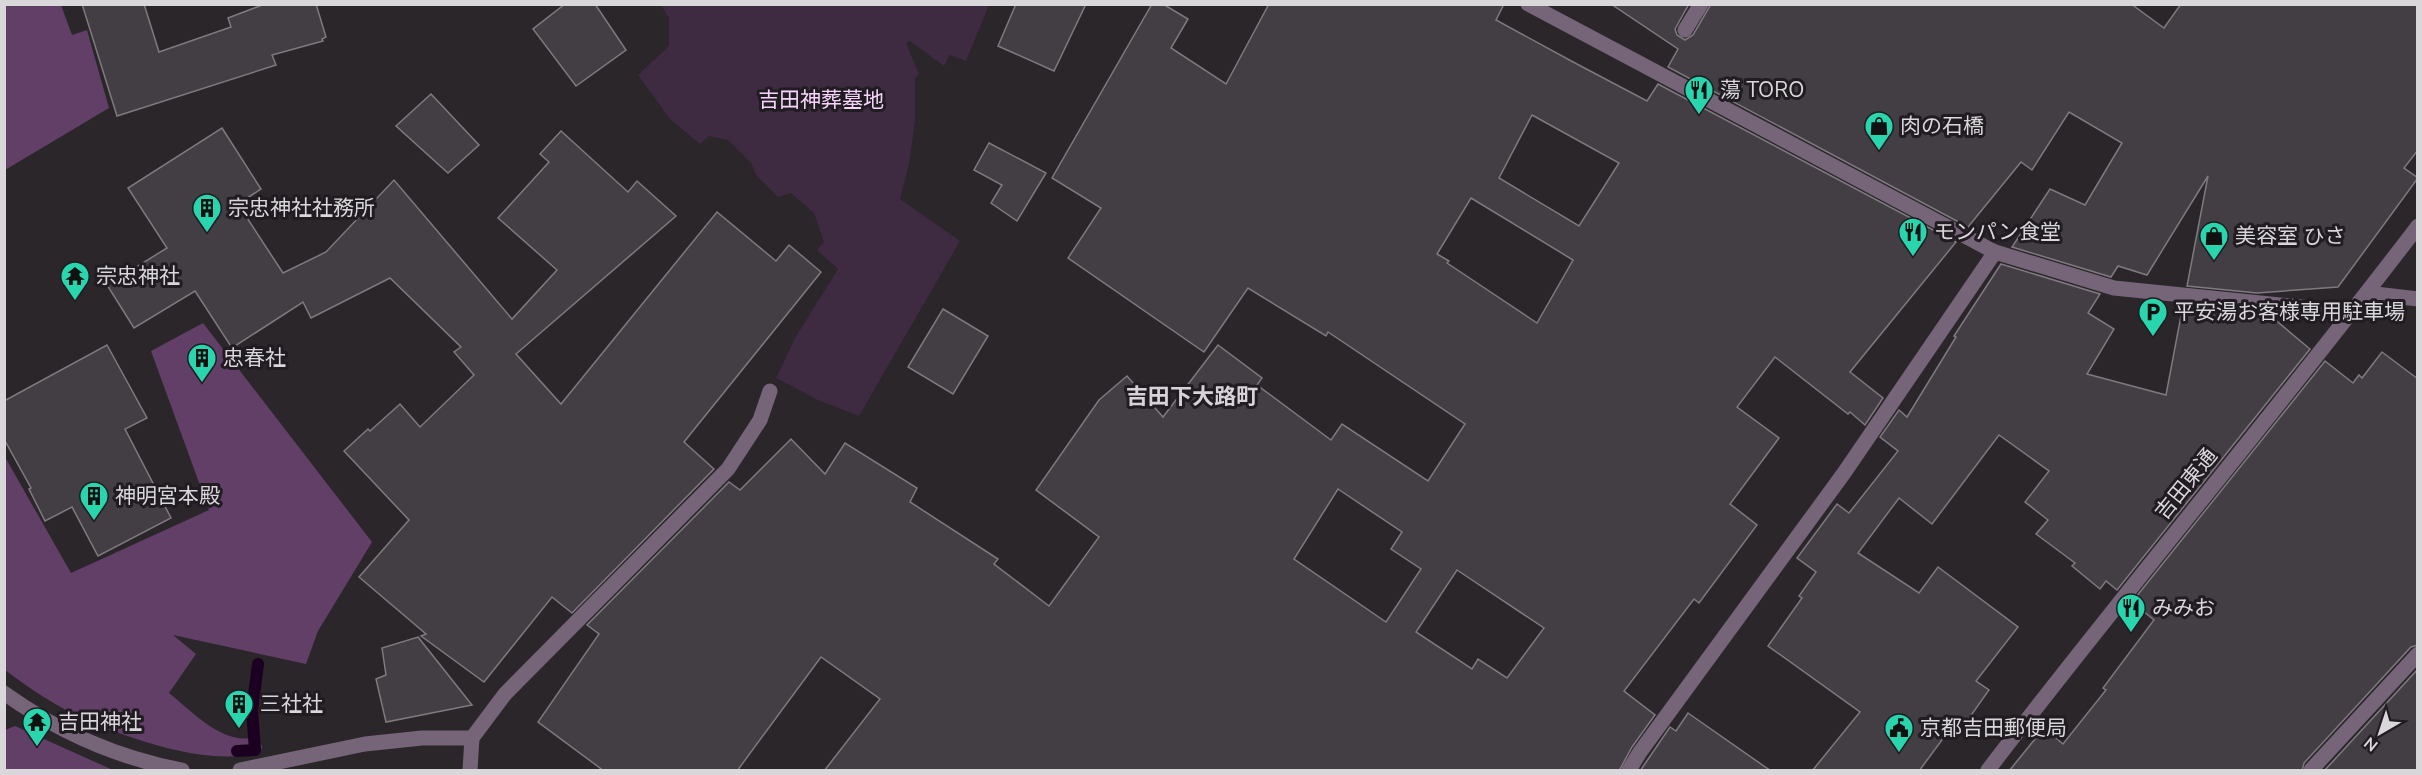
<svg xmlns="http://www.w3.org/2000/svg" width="2422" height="775" font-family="'Nunito Sans','Noto Sans JP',sans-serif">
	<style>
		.green { fill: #3e2a41 }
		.forest { fill: #623f67 }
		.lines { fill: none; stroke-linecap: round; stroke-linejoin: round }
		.stream { stroke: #1b0021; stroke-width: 12 }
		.building { fill: #423e43; stroke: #7e7a7f; stroke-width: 1.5; fill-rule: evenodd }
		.minor { stroke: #766578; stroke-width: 15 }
		.labels { text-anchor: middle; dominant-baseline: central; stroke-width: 6; stroke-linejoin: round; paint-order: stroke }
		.poi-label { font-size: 21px; fill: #d9d7da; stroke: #201c21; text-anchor: start }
		.park-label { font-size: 21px; fill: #f6d3fb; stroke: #201c21 }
		.street-label { font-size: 21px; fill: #d9d7da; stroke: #201c21 }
		.neighbourhood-label { font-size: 22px; font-weight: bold; fill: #d7d2d8; stroke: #201c21 }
	</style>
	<rect width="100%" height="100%" fill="#2a262a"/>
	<path class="green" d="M661,5H989L966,61L950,55L944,66L910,41L906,43L919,74L915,79V121L909,164L900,199L960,241L859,416L818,400L776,378L795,338L838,269L817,250L824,242L814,213L791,193L778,197L756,175L751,163L728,140L709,136L700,144L670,119L638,75L669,46V18Z"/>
	<g class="forest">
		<path d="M4,5H61L72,35L87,30L109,108L5,170Z"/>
		<path d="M203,323L372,542L318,631L306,664L173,635L196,654L169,693C193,712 223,746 256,737L262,746L261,751C216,769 129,739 87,720C57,707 30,689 5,670V457L71,573L209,510L151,351Z"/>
		<path d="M15,726L113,770H5V730Z"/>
	</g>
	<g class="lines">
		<path class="stream" d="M237,751L255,750L252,711L258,664"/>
	</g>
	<g class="building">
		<path d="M82,4H144L159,52L231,27L228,18L265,4H316L326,37L322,39L323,41L272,55L276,65L117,116Z"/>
		<path d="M565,4H595L626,50L576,86L533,29Z"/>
		<path d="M1016,4H1086L1054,71L998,46Z"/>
		<path d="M1152,4H1163L1188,19L1171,48L1226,84L1269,4H1504L1496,20L1575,63L1647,101L1658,84L1956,242L1850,372L1883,398L1865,425L1850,412L1848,414L1775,357L1737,407L1779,438L1730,504L1757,525L1699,603L1694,599L1624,691L1655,715L1632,747L1619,771H824L880,699L821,657L737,771H604L538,722L599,634L587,625L729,482L740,490L791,439L825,474L845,443L917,488L910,502L998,559L994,564L1049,606L1099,537L1036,490L1099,400L1127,376L1163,417L1218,345L1262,378L1257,385L1331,440L1342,424L1428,481L1465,424L1328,332L1326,336L1248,288L1204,352L1068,258L1101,208L1052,178ZM1532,115L1619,163L1579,226L1499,178ZM1471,198L1573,260L1537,323L1447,263L1449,261L1437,254ZM1338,489L1402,532L1391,549L1421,569L1386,622L1294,559ZM1457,570L1544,628L1507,678L1478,659L1472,669L1416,632Z"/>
		<path d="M1611,4H1689L1675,29L1677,35L1685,40L1693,35L1711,4H2131L2164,28L2181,4H2418V150L2404,168L2418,178L2338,287L2257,293L2187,286L2208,176L2147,275L2118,266L2111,277L2012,247L2050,189L2085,205L2122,143L2069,112L2032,170L2021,162L1968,227L1668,67L1678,49Z"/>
		<path d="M431,94L479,145L448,173L396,126Z"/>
		<path d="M222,128L261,189L238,204L283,273L326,252L394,180L512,319L557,270L498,218L549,162L540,154L561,131L628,192L637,181L676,216L516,354L561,404L717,212L776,261L789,245L821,272L684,442L714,469L572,613L552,597L484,682L421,636L426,634L359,577L409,520L344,451L368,429L370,431L400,404L420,427L474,375L454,352L461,347L390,278L311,318L303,302L232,348L195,291L134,328L107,285L167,248L128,188Z"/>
		<path d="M989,143L1046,173L1017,221L991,203L1002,185L974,170Z"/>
		<path d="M2001,264L2100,294L2088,313L2114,329L2087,374L2166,395L2183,305L2267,313L2310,349L2117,590L2106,581L2100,589L2072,566L2075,563L2036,534L2048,520L2025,502L2049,471L1999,435L1932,524L1899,498L1858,553L1919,593L1938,567L2018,627L1976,681L1989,690L1960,731L1953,725L1919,771H1812L1860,712L1768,646L1802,598L1799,596L1816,572L1797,558L1837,504L1849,513L1898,451L1880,437L1899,410L1907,417L1956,337L1954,336Z"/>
		<path d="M943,309L988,336L953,394L908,367Z"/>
		<path d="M107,345L147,418L125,429L171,518L98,556L72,507L45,521L29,489L31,488L4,439V401Z"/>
		<path d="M2382,352L2418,379V645L2411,647L2304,763L2302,771H2009L2044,728L2063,744L2106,690L2103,688L2154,620L2132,602L2325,361L2353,383L2359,375L2362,378Z"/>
		<path d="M418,637L472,705L386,722L376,679L386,675L382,648Z"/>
		<path d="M2418,669V771H2324Z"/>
		<path d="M1688,713L1771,771H1640L1670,727L1676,731Z"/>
	</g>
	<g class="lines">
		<g class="minor">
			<path d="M1528,4L1995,252L2114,288L2350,312"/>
			<path d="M1685,30L1701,4"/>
			<path d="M2367,293L2418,299"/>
			<path d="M4,693C57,731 118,758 182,770"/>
			<path d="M472,738L505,694L728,469L760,420L770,391"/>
			<path d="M240,770L365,744L422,738H472L470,770"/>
			<path d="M1629,770L1640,752L1844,473L1995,252"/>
			<path d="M1988,770C2128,587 2278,410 2418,226"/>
			<path d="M2311,770L2418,654"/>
		</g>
	</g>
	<defs>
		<g id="restaurant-pin" transform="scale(1.5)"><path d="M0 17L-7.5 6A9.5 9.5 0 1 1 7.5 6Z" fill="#29d5ad" stroke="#201c21"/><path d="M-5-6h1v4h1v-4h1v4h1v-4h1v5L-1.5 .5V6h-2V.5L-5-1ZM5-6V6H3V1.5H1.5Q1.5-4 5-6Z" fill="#111"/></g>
		<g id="shop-pin" transform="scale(1.5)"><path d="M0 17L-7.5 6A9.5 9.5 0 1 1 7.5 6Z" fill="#29d5ad" stroke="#201c21"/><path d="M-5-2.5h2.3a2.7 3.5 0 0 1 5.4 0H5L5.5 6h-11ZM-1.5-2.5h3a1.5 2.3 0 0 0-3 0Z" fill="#111"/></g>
		<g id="building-pin" transform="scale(1.5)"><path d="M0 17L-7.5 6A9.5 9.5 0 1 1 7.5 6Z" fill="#29d5ad" stroke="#201c21"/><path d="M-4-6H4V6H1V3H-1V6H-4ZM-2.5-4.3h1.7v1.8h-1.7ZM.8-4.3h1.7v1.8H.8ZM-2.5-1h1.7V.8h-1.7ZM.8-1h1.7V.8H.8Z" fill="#111"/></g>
		<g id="temple-pin" transform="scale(1.5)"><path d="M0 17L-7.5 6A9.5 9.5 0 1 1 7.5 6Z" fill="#29d5ad" stroke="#201c21"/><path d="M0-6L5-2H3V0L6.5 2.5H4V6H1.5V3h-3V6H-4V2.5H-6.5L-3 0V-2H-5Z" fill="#111"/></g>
		<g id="parking-pin" transform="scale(1.5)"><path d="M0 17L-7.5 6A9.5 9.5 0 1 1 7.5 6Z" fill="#29d5ad" stroke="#201c21"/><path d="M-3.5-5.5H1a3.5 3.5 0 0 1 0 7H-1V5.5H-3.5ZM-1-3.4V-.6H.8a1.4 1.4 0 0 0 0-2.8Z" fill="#111"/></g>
		<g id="civic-pin" transform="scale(1.5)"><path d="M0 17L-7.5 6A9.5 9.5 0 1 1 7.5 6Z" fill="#29d5ad" stroke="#201c21"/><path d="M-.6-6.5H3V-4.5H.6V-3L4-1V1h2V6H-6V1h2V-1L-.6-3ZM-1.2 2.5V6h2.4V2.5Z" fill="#111"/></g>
	</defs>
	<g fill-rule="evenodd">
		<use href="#restaurant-pin" x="1699" y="90"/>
		<use href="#shop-pin" x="1879" y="126"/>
		<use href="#building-pin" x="207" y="208"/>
		<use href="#restaurant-pin" x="1913" y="232"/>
		<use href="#shop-pin" x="2214" y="236"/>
		<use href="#temple-pin" x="75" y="276"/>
		<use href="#parking-pin" x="2153" y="312"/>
		<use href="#building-pin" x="202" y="358"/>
		<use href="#building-pin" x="94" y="496"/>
		<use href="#restaurant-pin" x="2131" y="608"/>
		<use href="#building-pin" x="239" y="704"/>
		<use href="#temple-pin" x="37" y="722"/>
		<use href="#civic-pin" x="1899" y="728"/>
	</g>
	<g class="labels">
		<g class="poi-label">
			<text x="1720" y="90">蕩 TORO</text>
			<text x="1900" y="126">肉の石橋</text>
			<text x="228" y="208">宗忠神社社務所</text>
			<text x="1934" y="232">モンパン食堂</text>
			<text x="2235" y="236">美容室 ひさ</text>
			<text x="96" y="276">宗忠神社</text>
			<text x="2174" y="312">平安湯お客様専用駐車場</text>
			<text x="223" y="358">忠春社</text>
			<text x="115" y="496">神明宮本殿</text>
			<text x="2152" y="608">みみお</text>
			<text x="260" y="704">三社社</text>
			<text x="58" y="722">吉田神社</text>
			<text x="1920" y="728">京都吉田郵便局</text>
		</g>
		<g class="park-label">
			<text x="821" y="100">吉田神葬墓地</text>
		</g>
		<g class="street-label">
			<text transform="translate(2186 484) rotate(-51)">吉田東通</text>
		</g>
		<g class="neighbourhood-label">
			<text x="1192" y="397">吉田下大路町</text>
		</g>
	</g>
	<rect width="2422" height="775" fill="none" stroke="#d9d7da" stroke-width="12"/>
	<g transform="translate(2380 733) rotate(219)" stroke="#201c21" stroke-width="4.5" paint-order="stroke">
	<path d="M0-4.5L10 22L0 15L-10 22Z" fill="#d9d7da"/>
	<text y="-9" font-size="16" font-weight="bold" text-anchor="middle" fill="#d9d7da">N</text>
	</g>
</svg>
